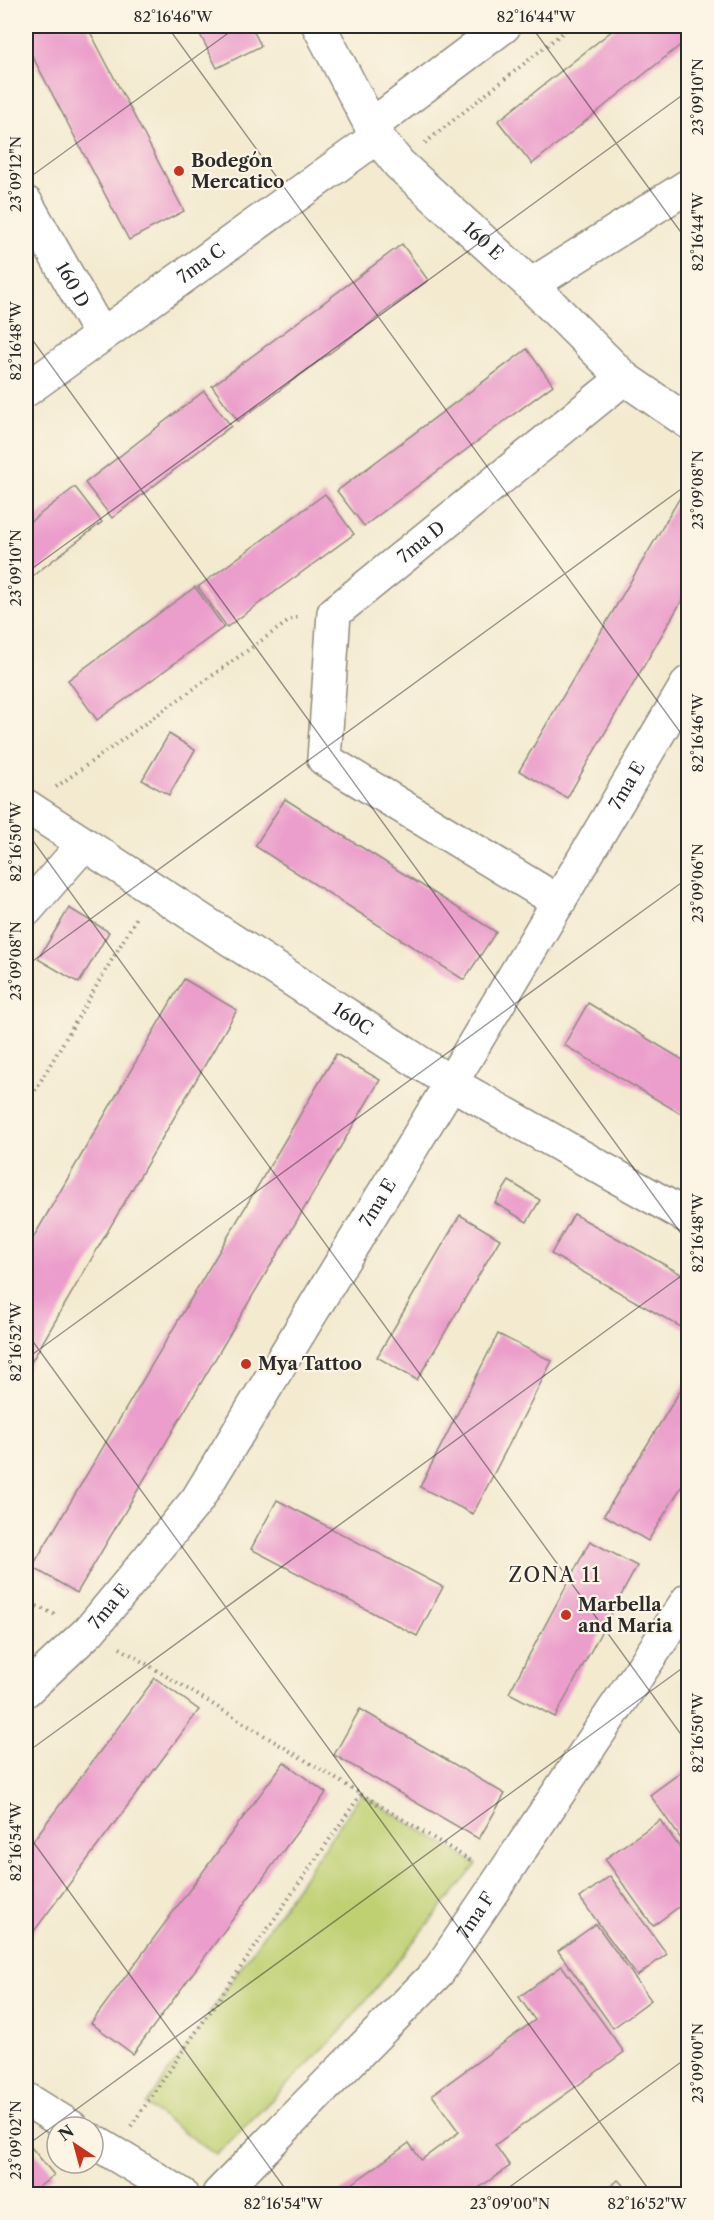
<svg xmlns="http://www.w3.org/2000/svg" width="714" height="2220" font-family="'Libre Caslon Text',serif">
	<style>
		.green { fill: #bfd073; stroke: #757e4f; stroke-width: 1.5 }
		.building { fill: #eb9dcb }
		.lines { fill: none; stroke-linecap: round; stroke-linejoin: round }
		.minor-casing { stroke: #8f8a7e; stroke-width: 36 }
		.path { stroke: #8f8a7e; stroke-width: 4; stroke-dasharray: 1.5 4.5; stroke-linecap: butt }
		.minor { stroke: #fff; stroke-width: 33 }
		.ticks { fill: none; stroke: #2b2b2b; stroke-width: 1.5; stroke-opacity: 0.45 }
		.poi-dot { fill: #c8321e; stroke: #fcf5e5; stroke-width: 2 }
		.labels { text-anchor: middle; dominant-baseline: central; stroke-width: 4.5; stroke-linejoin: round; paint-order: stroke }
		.poi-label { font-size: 18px; font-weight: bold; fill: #2b2b2b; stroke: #fcf5e5; text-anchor: start }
		.street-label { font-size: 18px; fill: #2b2b2b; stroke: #fcf5e5 }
		.neighbourhood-label { font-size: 20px; letter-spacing: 1.5px; fill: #2b2b2b; stroke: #fcf5e5 }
		.neatline { fill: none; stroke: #2b2b2b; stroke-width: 2 }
		.ticks-label { font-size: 15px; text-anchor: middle; fill: #2b2b2b }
	</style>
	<rect width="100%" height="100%" fill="#fcf5e5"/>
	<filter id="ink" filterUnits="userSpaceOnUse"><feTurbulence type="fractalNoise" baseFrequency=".0167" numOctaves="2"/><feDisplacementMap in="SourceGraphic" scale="12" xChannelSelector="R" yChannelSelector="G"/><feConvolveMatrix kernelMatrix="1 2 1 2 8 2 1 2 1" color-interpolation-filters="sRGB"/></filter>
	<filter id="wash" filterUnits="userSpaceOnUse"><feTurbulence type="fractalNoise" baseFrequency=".008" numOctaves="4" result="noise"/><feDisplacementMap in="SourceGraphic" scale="24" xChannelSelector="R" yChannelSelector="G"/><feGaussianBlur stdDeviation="1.35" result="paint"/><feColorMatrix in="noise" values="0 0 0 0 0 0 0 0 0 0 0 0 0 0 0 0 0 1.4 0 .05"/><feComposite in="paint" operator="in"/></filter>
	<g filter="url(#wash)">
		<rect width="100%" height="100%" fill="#f3ead0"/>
		<path class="green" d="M361,1794L477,1864L339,2033L216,2155L146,2105Z"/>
		<g id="blocks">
			<g class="building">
				<path d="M26,26H87L184,211L129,240L26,44Z"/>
				<path d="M196,26H251L261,46L217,68Z"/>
				<path d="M618,26H688V39L532,164L498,121Z"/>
				<path d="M402,244L428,280L238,421L212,386Z"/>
				<path d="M527,349L553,385L364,526L337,491Z"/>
				<path d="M204,391L231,426L112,518L85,483Z"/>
				<path d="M75,487L102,522L26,581V525Z"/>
				<path d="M325,494L354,534L227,627L198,587Z"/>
				<path d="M682,494L688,498V590L567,798L519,771Z"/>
				<path d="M195,587L224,627L97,720L68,680Z"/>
				<path d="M169,734L195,750L169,795L142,780Z"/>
				<path d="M285,799L496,932L464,980L255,846Z"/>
				<path d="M69,908L109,932L79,983L38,959Z"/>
				<path d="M184,979L237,1010L26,1371V1250Z"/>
				<path d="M588,1003L688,1063V1118L564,1045Z"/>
				<path d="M336,1054L380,1080L77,1593L32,1567Z"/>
				<path d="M509,1181L540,1200L527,1222L495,1203Z"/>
				<path d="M574,1214L688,1278V1331L551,1254Z"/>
				<path d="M460,1215L500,1239L417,1380L377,1357Z"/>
				<path d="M498,1334L552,1361L473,1514L420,1487Z"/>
				<path d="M688,1378V1476L648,1541L604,1515Z"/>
				<path d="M277,1500L443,1587L417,1636L251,1549Z"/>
				<path d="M590,1541L637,1566L555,1717L509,1693Z"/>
				<path d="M155,1678L199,1710L26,1942V1850Z"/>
				<path d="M360,1709L505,1794L479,1839L334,1755Z"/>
				<path d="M284,1762L326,1793L133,2054L91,2023Z"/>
				<path d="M688,1767V1849L650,1795Z"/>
				<path d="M660,1820L688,1859V1900L653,1926L605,1859Z"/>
				<path d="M610,1876L667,1954L637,1976L580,1898Z"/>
				<path d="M596,1924L651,2000L613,2028L558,1951Z"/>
				<path d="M562,1966L624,2052L495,2145L510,2166L470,2194H338L409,2143L421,2160L459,2132L432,2095L535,2020L519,1997Z"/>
				<path d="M26,2141L54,2175L30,2194H26Z"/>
				<path d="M618,2180L632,2194H603Z"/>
			</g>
		</g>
	</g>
	<g filter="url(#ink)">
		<use href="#blocks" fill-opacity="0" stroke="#8f8a7e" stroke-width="1.5"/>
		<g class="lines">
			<g class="minor-casing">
				<g id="minor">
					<path id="s1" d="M319,26L377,137L399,164L531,285L624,378L688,422"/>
					<path d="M371,126L504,26"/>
					<path id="s2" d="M26,203L101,335"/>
					<path d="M531,285L688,186"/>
					<path id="s3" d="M26,390L377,137"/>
					<path id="s4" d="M26,806L451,1083L688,1217"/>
					<path id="s5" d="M559,902L324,759L334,613L624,378"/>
					<path d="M26,910L83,845"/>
					<path id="s6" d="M26,1690L90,1630L197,1500L451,1083L688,683"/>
					<path d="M26,2099L71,2127"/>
					<path d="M93,2141L181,2194"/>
					<path id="s7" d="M219,2194L438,1972L688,1600"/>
				</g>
			</g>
			<g class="path">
				<path d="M425,143L571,26"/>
				<path d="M56,787L293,618L300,617"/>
				<path d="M26,1106L137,917"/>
				<path d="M26,1601L58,1616"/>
				<path d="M120,1648L473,1862"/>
				<path d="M131,2126L361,1794"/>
			</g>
			<use href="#minor" class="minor"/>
		</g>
	</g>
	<path class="ticks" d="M167,26L688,743M531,26L688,242M26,180L238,26M26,331L688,1243M26,573L688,91M26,831L688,1744M26,966L688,484M26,1332L652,2194M26,1359L688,878M26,1753L688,1271M26,1832L289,2194M26,2146L688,1664M500,2194L688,2057"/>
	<g class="poi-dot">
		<circle cx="179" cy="171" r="6"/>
		<circle cx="246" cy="1364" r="6"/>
		<circle cx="566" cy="1615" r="6"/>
	</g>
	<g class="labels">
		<g class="poi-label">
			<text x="191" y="161">Bodegón<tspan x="191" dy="21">Mercatico</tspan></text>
			<text x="258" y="1364">Mya Tattoo</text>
			<text x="578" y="1605">Marbella<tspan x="578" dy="21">and Maria</tspan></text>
		</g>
		<g class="street-label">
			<text stroke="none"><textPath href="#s1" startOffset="274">160 E</textPath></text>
			<text stroke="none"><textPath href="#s3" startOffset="216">7ma C</textPath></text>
			<text stroke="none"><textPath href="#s2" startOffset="94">160 D</textPath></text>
			<text stroke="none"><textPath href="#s5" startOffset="534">7ma D</textPath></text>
			<text stroke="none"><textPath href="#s6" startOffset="1090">7ma E</textPath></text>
			<text stroke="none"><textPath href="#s4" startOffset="390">160C</textPath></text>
			<text stroke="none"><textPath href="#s6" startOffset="604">7ma E</textPath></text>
			<text stroke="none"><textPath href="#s6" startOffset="118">7ma E</textPath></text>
			<text stroke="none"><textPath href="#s7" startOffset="380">7ma F</textPath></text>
		</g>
		<g class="neighbourhood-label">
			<text x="555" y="1575">ZONA 11</text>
		</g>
	</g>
	<rect width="714" height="2220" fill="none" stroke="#fcf5e5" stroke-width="66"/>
	<g transform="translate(75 2145) rotate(324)"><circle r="28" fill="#fcf5e5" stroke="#a8a49b" stroke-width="1.5"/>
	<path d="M0-4.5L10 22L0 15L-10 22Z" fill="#c8321e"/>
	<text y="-9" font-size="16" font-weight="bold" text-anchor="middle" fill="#2b2b2b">N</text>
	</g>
	<rect x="33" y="33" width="648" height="2154" class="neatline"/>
	<g class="ticks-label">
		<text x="173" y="22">82°16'46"W</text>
		<text x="536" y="22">82°16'44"W</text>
		<text transform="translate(698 97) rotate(-90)" y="5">23°09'10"N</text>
		<text transform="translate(16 174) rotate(-90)" y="5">23°09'12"N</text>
		<text transform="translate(698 232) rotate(-90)" y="5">82°16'44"W</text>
		<text transform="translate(16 341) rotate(-90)" y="5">82°16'48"W</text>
		<text transform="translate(698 490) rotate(-90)" y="5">23°09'08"N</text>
		<text transform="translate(16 568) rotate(-90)" y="5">23°09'10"N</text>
		<text transform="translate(698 733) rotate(-90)" y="5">82°16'46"W</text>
		<text transform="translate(16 842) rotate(-90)" y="5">82°16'50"W</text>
		<text transform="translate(698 883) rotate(-90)" y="5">23°09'06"N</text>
		<text transform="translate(16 961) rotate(-90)" y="5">23°09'08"N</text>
		<text transform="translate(698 1233) rotate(-90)" y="5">82°16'48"W</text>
		<text transform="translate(16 1342) rotate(-90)" y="5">82°16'52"W</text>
		<text transform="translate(698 1733) rotate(-90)" y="5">82°16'50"W</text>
		<text transform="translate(16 1842) rotate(-90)" y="5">82°16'54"W</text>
		<text transform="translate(698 2063) rotate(-90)" y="5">23°09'00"N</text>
		<text transform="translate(16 2140) rotate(-90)" y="5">23°09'02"N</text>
		<text x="283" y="2209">82°16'54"W</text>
		<text x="510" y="2209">23°09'00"N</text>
		<text x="647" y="2209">82°16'52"W</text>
	</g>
</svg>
